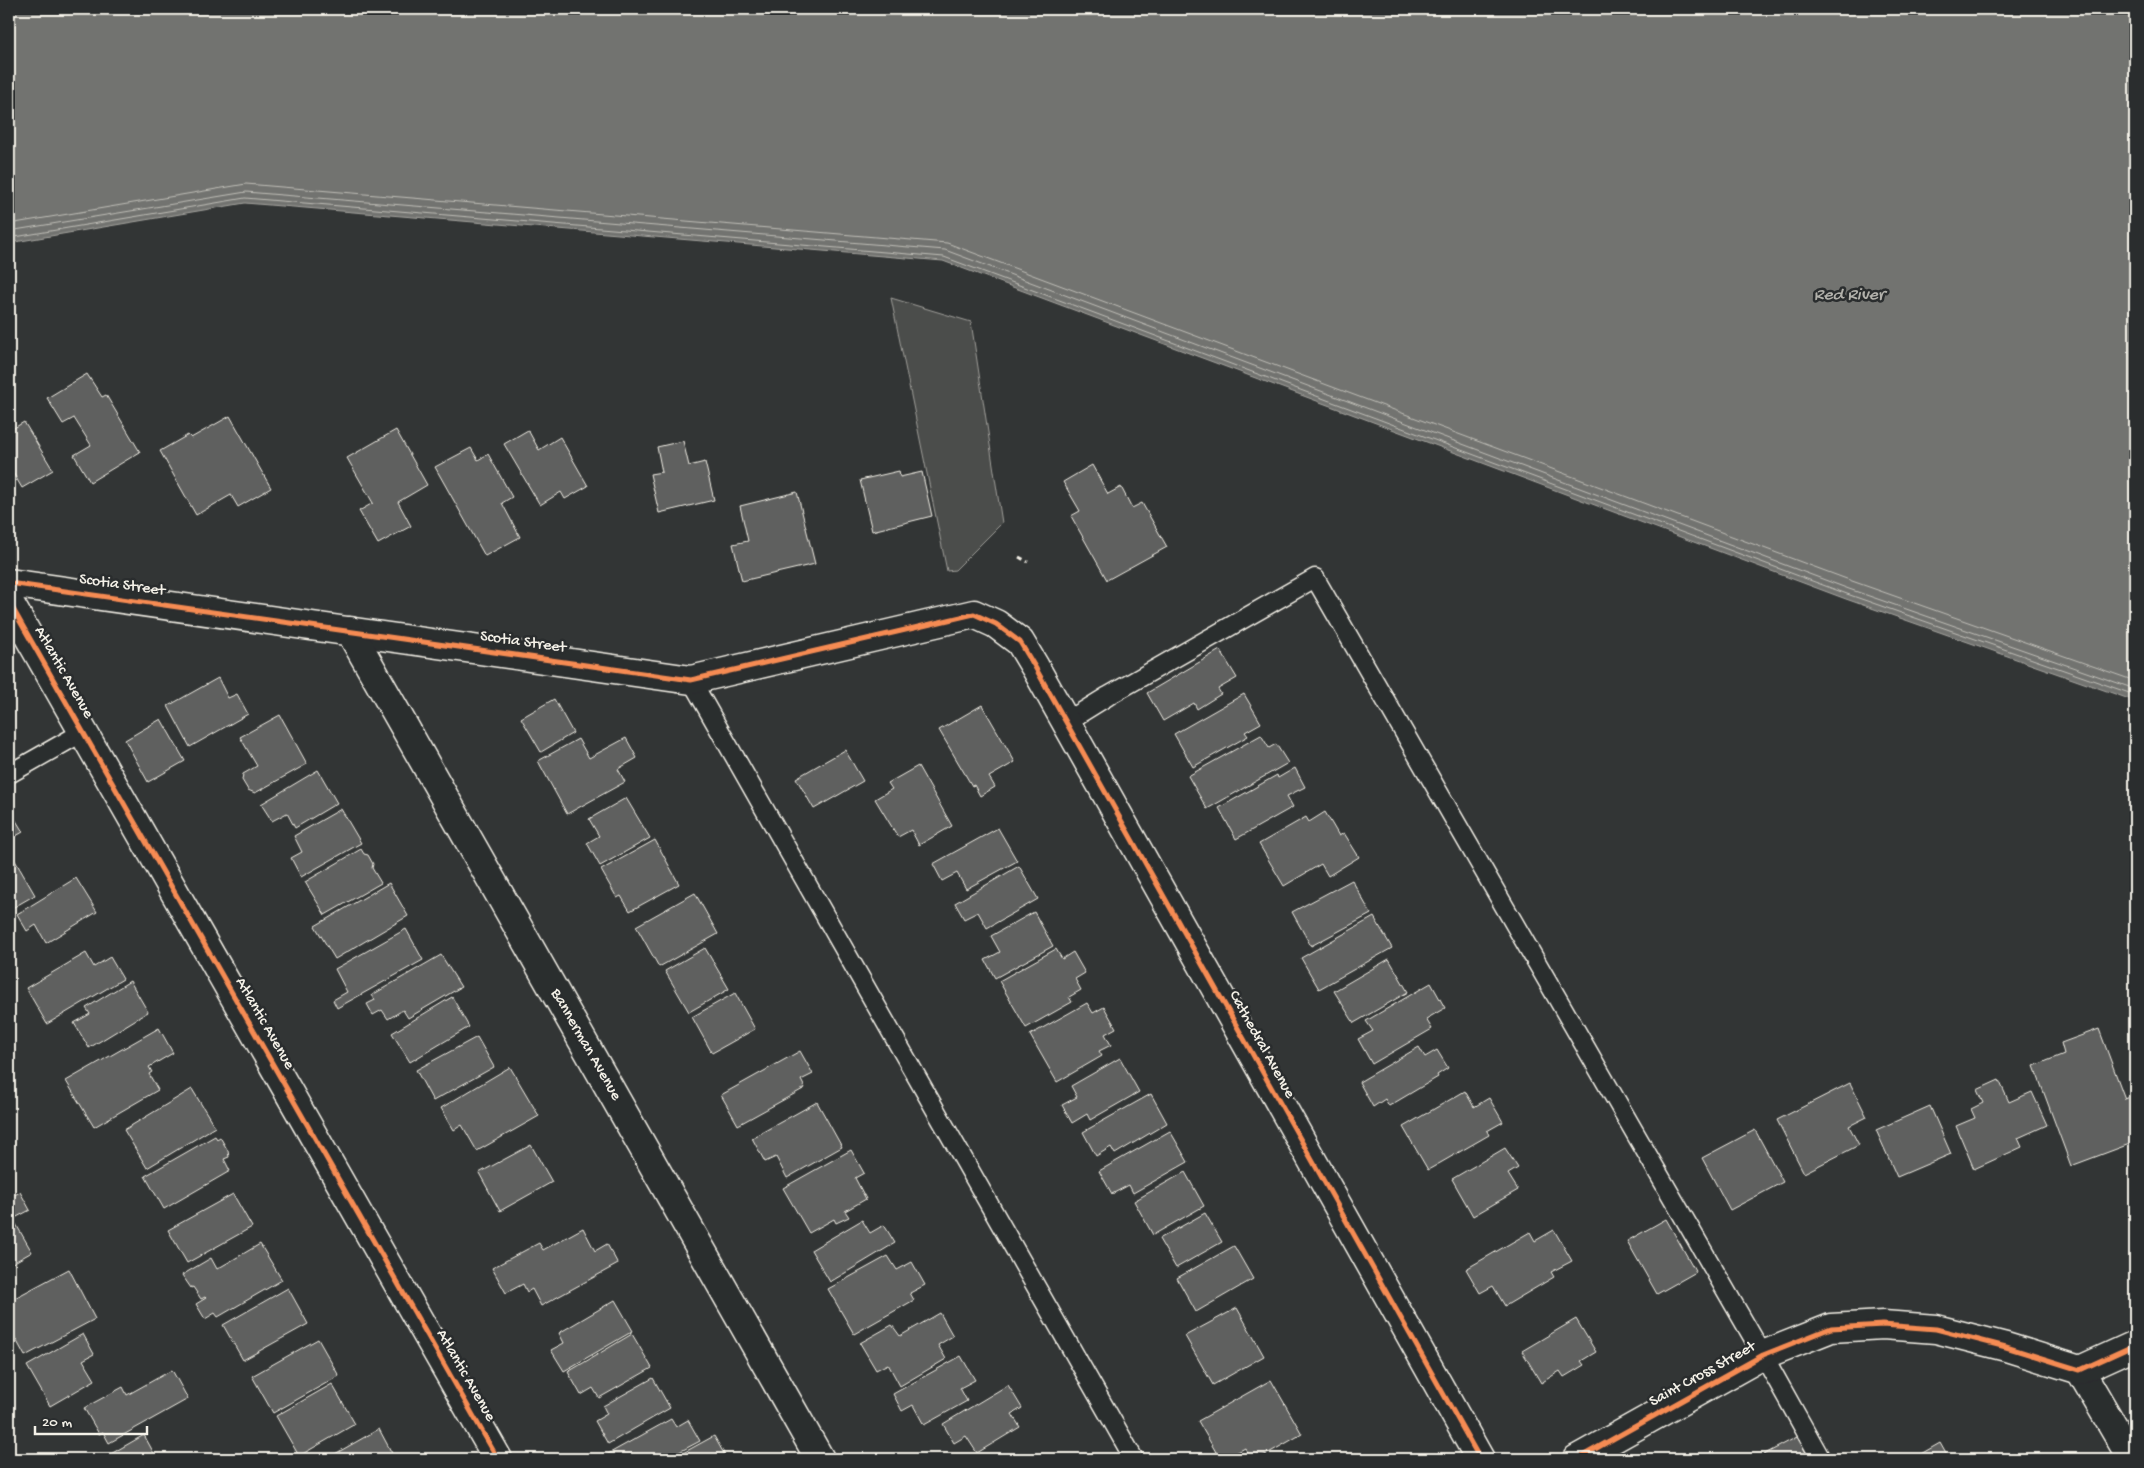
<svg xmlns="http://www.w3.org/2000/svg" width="2144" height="1468" font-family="'Gochi Hand',sans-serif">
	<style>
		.green { fill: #4b4d4c; stroke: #a09f9a }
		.water { fill: #727370; stroke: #a6a5a0 }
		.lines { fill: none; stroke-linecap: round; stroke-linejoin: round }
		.shore { stroke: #c0bfb8; stroke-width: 1 }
		.building { fill: #5f605f; stroke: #f4f1e8 }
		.service-casing { stroke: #f4f1e8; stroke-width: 21 }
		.minor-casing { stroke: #f4f1e8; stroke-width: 31 }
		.path { stroke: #f4f1e8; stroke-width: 3; stroke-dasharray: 5 4; stroke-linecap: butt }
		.service { stroke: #2a2d2e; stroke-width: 18 }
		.minor { stroke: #2a2d2e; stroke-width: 28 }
		.cycleway-casing { stroke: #2a2d2e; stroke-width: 8 }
		.cycleway { stroke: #f68b52; stroke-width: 5 }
		.labels { text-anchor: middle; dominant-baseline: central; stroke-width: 5; stroke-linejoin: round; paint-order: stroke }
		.street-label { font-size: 16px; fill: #f4f1e8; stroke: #2a2d2e }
		.water-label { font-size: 18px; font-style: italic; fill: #b3b2ac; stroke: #2a2d2e }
	</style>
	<rect width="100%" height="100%" fill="#323535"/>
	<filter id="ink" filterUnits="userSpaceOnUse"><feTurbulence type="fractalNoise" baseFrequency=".02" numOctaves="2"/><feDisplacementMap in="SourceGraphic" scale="10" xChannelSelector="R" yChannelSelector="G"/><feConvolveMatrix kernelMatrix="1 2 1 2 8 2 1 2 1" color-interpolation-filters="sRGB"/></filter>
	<g filter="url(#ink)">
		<path class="green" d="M891,298L971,322L1002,523L955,570L947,571Z"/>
		<path class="water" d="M9,9H2135V701L1846,599L943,261L245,203L9,243Z"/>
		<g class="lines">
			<g class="shore">
				<path d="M9,224L246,184L947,243L1852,581L2135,681"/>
				<path d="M9,231L246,192L945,250L1849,589L2135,689"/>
				<path d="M9,238L245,198L944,257L1847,594L2135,695"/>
			</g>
		</g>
		<g class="building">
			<path d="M87,374L102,397L106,395L140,452L90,482L74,455L91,445L74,418L63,424L47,398Z"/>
			<path d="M230,416L271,488L238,507L231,495L196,515L160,451L188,435L191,438Z"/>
			<path d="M24,422L53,470L22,488L9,466V431Z"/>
			<path d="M396,430L427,485L398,502L411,526L378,544L359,511L373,503L347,458Z"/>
			<path d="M528,430L539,450L560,437L588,486L565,499L561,492L540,505L504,444Z"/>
			<path d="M683,441L689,466L705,462L714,500L659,513L650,474L662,472L657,447Z"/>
			<path d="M471,448L478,460L488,454L512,497L502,503L520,537L485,556L435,467Z"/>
			<path d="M1092,465L1108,494L1121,487L1132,508L1142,503L1167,547L1107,580L1071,516L1080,511L1063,482Z"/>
			<path d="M899,471L900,477L922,472L932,516L872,531L860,480Z"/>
			<path d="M797,492L815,564L742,581L733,544L748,541L740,506Z"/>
			<path d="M1220,650L1237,678L1218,689L1221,694L1197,709L1194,703L1163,721L1147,693Z"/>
			<path d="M218,678L228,698L237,694L248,714L190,747L168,706Z"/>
			<path d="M1244,694L1261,723L1245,732L1248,736L1193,767L1174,734Z"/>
			<path d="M554,699L573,733L541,752L521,718Z"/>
			<path d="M982,705L1015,762L989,777L995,787L980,796L974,785L972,786L939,730Z"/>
			<path d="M280,715L307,764L255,793L248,790L242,780L243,774L257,766L240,737Z"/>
			<path d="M161,719L185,761L148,782L125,740Z"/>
			<path d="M1261,735L1269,748L1276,744L1288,763L1207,809L1188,776Z"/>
			<path d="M626,738L637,758L618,769L625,782L567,814L538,761L578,739L589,758Z"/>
			<path d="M845,750L863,781L814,809L796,778Z"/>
			<path d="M918,766L952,826L919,845L911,830L898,837L875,799L892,789L888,783Z"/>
			<path d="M1295,768L1305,787L1287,796L1293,807L1236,839L1219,808L1277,775L1278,778Z"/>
			<path d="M318,770L337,803L295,828L287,813L272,821L261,804Z"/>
			<path d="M626,798L650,838L600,866L587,843L599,836L589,819Z"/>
			<path d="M9,809L23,832L9,840Z"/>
			<path d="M341,809L361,843L301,877L291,858L302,852L294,836Z"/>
			<path d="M1325,812L1339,836L1344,833L1359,857L1328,876L1321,864L1284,886L1259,844L1306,817L1309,822Z"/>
			<path d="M998,828L1017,861L966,889L957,873L942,881L933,864Z"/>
			<path d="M655,840L679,884L630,911L621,896L617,898L601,870Z"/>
			<path d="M361,849L364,854L368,855L373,864L372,868L381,883L325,915L305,882Z"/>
			<path d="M13,857L35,895L9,910V859Z"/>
			<path d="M1019,866L1038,899L987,928L978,912L964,919L955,903Z"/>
			<path d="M76,878L97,912L46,943L36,925L27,931L17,914Z"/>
			<path d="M1352,880L1371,914L1311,946L1292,912Z"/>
			<path d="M389,883L408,916L335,959L315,926Z"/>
			<path d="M695,893L718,934L659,967L636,926Z"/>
			<path d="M1034,912L1053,946L995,978L985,960L1000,952L991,936Z"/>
			<path d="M1374,917L1392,948L1319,989L1301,958Z"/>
			<path d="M406,929L423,960L337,1008L333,1000L347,992L335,969Z"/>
			<path d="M705,948L729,989L689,1012L665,971Z"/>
			<path d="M1056,949L1062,959L1073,952L1085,973L1075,979L1081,990L1069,997L1072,1002L1026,1028L999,981Z"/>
			<path d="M86,953L94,967L110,957L123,979L47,1024L26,988Z"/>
			<path d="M441,955L461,987L408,1018L403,1010L388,1019L382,1010L373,1015L367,1004L375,1000L372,995Z"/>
			<path d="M1389,959L1408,992L1354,1023L1334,991Z"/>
			<path d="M130,981L148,1012L89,1048L74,1023L90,1014L86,1008Z"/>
			<path d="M1431,983L1445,1008L1426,1019L1432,1029L1372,1064L1358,1039L1373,1031L1366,1021Z"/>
			<path d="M735,993L755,1029L712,1053L692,1017Z"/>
			<path d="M452,997L469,1027L410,1062L392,1033Z"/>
			<path d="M1087,1003L1093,1013L1104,1007L1116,1028L1105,1034L1111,1045L1099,1051L1102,1056L1057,1082L1030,1035Z"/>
			<path d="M159,1028L173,1053L149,1067L152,1072L149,1074L158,1090L94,1127L66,1081Z"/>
			<path d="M2099,1029L2125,1099L2135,1095V1142L2071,1166L2034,1066L2064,1054L2061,1043Z"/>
			<path d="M477,1037L494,1067L433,1101L416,1070Z"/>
			<path d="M1419,1047L1425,1057L1437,1050L1448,1068L1437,1075L1438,1077L1389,1106L1385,1099L1373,1107L1359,1082Z"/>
			<path d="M800,1051L813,1074L801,1080L805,1088L738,1125L721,1095Z"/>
			<path d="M1120,1058L1139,1092L1090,1120L1087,1114L1072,1123L1062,1105L1077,1097L1071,1086Z"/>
			<path d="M510,1067L539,1116L477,1151L462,1125L454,1130L441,1108Z"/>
			<path d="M1999,1080L2009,1102L2032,1092L2047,1125L2018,1138L2022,1147L1974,1169L1956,1126L1975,1118L1971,1109L1983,1103L1977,1090Z"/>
			<path d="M1850,1083L1867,1117L1849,1126L1859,1145L1804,1173L1777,1120Z"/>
			<path d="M192,1089L215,1127L147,1168L124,1130Z"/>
			<path d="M1465,1091L1474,1107L1489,1098L1503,1122L1487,1131L1489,1135L1428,1170L1403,1127Z"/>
			<path d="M1151,1094L1167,1123L1115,1154L1111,1147L1096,1156L1083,1132Z"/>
			<path d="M817,1102L842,1147L787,1178L776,1157L765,1162L752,1138Z"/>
			<path d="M1930,1106L1951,1154L1897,1177L1876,1130Z"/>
			<path d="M1755,1130L1783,1182L1730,1210L1702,1158Z"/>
			<path d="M1170,1131L1188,1162L1133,1193L1129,1185L1112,1194L1099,1171Z"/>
			<path d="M215,1136L217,1139L220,1137L228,1151L229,1157L224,1159L230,1171L164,1209L145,1176Z"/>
			<path d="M531,1145L552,1182L500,1211L479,1173Z"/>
			<path d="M1505,1148L1518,1168L1508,1174L1518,1190L1473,1216L1452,1179Z"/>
			<path d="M851,1150L864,1173L855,1178L866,1199L845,1211L849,1217L836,1223L834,1219L809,1233L783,1188Z"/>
			<path d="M1185,1172L1204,1206L1153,1235L1134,1201Z"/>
			<path d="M20,1192L30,1210L13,1219L32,1252L9,1265V1198Z"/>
			<path d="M233,1194L252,1227L187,1263L168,1230Z"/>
			<path d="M1205,1213L1222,1242L1176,1268L1159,1239Z"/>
			<path d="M1666,1219L1696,1272L1657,1294L1627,1241Z"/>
			<path d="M862,1220L870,1233L884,1225L895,1243L830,1282L811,1250Z"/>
			<path d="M583,1228L595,1251L607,1244L618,1264L541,1306L532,1289L527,1292L523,1284L506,1293L492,1268L539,1243L543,1250Z"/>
			<path d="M1554,1230L1572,1261L1551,1272L1554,1277L1505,1306L1493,1286L1480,1293L1466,1269L1530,1232L1535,1241Z"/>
			<path d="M260,1244L282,1280L218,1317L215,1313L205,1319L196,1304L206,1298L205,1297L201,1299L193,1287L191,1288L182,1275L211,1258L217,1269Z"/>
			<path d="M1234,1246L1253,1279L1196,1312L1177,1278Z"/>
			<path d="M888,1256L897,1270L912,1262L925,1285L910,1293L914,1300L854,1334L828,1289Z"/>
			<path d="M69,1269L95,1319L25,1356L13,1334L9,1337V1301Z"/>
			<path d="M288,1288L308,1324L243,1360L223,1325Z"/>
			<path d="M615,1300L633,1331L564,1371L551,1350L564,1343L559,1333Z"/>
			<path d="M1237,1308L1264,1356L1213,1385L1185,1336Z"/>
			<path d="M940,1313L953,1336L938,1345L946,1359L900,1386L888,1364L876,1370L860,1343L892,1325L900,1336Z"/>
			<path d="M1576,1319L1596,1352L1581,1361L1584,1365L1564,1377L1560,1371L1541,1383L1522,1351Z"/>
			<path d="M83,1334L94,1354L83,1360L95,1380L50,1406L27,1366Z"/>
			<path d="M632,1334L652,1368L599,1398L593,1388L581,1395L568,1372Z"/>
			<path d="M318,1339L339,1376L273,1413L252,1376Z"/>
			<path d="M961,1356L975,1380L960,1388L967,1401L924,1425L913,1405L902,1411L893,1394Z"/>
			<path d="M172,1370L188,1399L109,1443L103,1432L99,1434L84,1408L123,1387L127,1395Z"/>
			<path d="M653,1378L670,1408L608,1444L595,1421L607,1414L603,1406Z"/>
			<path d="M1271,1380L1302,1434L1258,1459H1251L1245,1448L1225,1459H1220L1198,1421Z"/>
			<path d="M332,1384L355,1424L299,1456L276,1416Z"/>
			<path d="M1008,1385L1022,1408L1012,1414L1020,1427L977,1453L966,1436L954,1443L943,1424Z"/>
			<path d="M671,1419L676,1427L688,1420L700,1441L666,1459H599Z"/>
			<path d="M379,1429L394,1457L389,1459H326Z"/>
			<path d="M144,1435L157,1459H102Z"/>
			<path d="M714,1436L727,1459H672Z"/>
			<path d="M1797,1437L1810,1459H1765L1763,1455Z"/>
			<path d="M1940,1443L1949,1459H1912Z"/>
		</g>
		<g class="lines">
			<g class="service-casing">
				<g id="service">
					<path d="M691,680L1134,1459"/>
					<path d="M1066,722L1108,696L1315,578L1763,1355L1821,1459"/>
					<path d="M9,774L83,732"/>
				</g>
			</g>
			<g class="minor-casing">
				<g id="minor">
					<path d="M9,583L691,680L974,614L996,624L1020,642L1035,667L1480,1459"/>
					<path d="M9,602L498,1459"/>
					<path d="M350,631L820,1459"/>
					<path d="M2080,1370L2132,1459"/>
					<path d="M1577,1459L1763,1355L1831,1328L1883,1325L1936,1329L2006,1347L2080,1370L2135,1345"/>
				</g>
			</g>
			<path class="path" d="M1019,557L1028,562"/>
			<use href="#service" class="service"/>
			<use href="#minor" class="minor"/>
			<g class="cycleway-casing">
				<g id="cycleway">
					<path d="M9,583L691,680L974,614L996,624L1020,642L1035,667L1480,1459"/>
					<path d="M9,602L498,1459"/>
					<path d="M1577,1459L1763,1355L1831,1328L1883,1325L1936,1329L2006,1347L2080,1370L2135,1345"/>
				</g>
			</g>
			<use href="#cycleway" class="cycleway"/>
		</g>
	</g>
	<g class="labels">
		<g class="street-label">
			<text transform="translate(122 586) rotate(8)">Scotia Street</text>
			<text transform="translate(523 643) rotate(8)">Scotia Street</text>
			<text transform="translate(63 673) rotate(60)">Atlantic Avenue</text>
			<text transform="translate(264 1024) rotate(60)">Atlantic Avenue</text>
			<text transform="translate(585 1045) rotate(60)">Bannerman Avenue</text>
			<text transform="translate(1261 1045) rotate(61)">Cathedral Avenue</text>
			<text transform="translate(1703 1375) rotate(-29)">Saint Cross Street</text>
			<text transform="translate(465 1376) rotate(60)">Atlantic Avenue</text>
		</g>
		<g class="water-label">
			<text x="1849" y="295">Red River</text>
		</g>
	</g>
	<rect width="2144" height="1468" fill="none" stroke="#2a2d2e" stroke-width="30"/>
	<rect x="15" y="15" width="2114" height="1438" fill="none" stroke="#f4f1e8" stroke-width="2" filter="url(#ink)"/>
	<path d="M35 1426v8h112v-8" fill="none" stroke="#f4f1e8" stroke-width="2.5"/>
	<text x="42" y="1426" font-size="15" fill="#f4f1e8" stroke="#2a2d2e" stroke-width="4" paint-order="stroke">20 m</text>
</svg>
